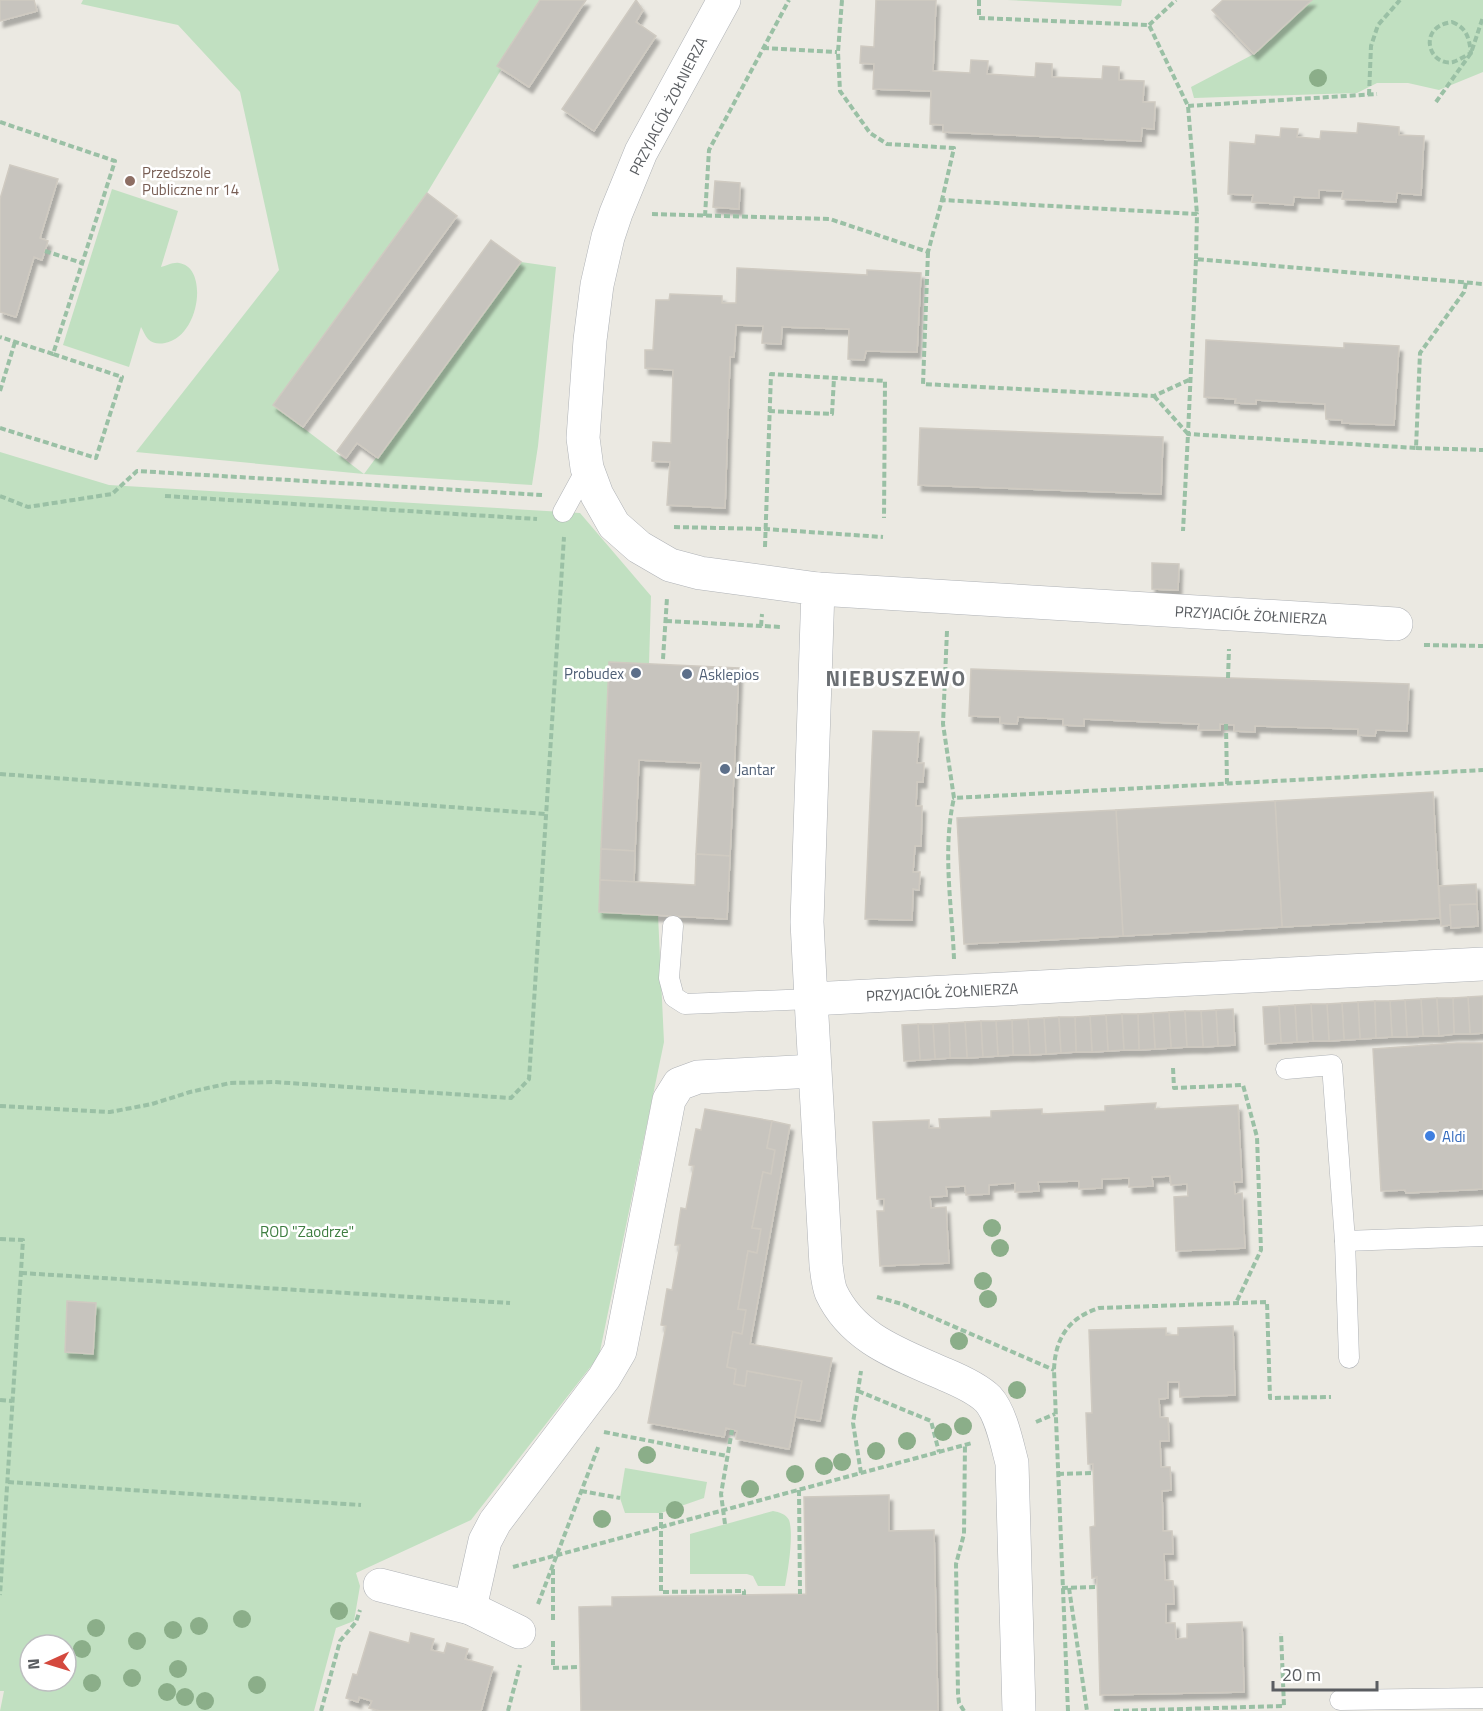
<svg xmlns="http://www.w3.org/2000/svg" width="1483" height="1711" font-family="'Titillium Web',sans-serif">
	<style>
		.green { fill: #c1e0c1; fill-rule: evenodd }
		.building { fill: #c7c4be; stroke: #cfcac1; stroke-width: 1.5; filter: url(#shadow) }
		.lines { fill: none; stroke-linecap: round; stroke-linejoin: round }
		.lane-casing { stroke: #afb2b6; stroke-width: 21 }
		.street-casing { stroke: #afb2b6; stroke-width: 34 }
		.path { stroke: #9ac0a5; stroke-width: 4; stroke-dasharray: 6 3; stroke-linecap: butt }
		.lane { stroke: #fff; stroke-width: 20 }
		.street { stroke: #fff; stroke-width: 33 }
		.tree { fill: #8bae89 }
		.education-dot { fill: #8d6e63; stroke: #fff; stroke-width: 2 }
		.service-dot { fill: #5c6f8a; stroke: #fff; stroke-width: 2 }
		.shop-dot { fill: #3f7fe0; stroke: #fff; stroke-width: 2 }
		.labels { text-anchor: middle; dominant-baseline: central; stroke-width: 5; stroke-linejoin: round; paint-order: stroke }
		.street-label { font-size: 15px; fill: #5a5d61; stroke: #fff }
		.education-label { font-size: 15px; fill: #785e54; stroke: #fff; text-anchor: start }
		.service-label { font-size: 15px; fill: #4e5e75; stroke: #fff; text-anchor: start }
		.shop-label { font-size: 15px; fill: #366cbe; stroke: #fff; text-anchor: start }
		.park-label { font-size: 15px; fill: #3d7d40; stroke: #fff }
		.district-label { font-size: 21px; font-weight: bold; letter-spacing: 1.5px; fill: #6b6f73; stroke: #fff }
	</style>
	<defs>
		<filter id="shadow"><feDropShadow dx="3.5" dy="6" stdDeviation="1.5" flood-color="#0004"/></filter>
	</defs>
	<rect width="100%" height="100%" fill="#ebe9e2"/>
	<g class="green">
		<path d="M83,0H543L427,193L273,405L364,474L521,262L556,267L538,446L532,485L364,474L136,452L279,270L240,92L178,25L81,4Z"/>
		<path d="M1007,0H1122L1121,6Z"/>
		<path d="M1312,0H1483V72L1439,90L1408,83H1377L1357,93L1194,98L1191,87L1254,54Z"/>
		<path d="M112,189L178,211L161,267C166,266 173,262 179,263C209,267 200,337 165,343C159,344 153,344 148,339C145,336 143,330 141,327L129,367L63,345Z"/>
		<path d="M0,452L109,485L580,513L651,596L649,664L609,667L599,912L658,915L664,1042L599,1356L471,1520L356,1573L360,1586L354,1621L336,1628L314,1711H0L4,1691H0ZM30,1645H66V1681H30Z"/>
		<path d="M625,1468L707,1482L704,1498L661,1513H625L620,1498Z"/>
		<path d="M773,1511C779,1512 786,1514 789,1520C794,1534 788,1571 785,1586H758L753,1576L747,1574H690V1534Z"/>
	</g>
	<g class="building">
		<path d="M0,0H34L37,11L0,21Z"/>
		<path d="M540,0H586L529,87L497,66Z"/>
		<path d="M636,0L643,10L636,22L656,36L594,131L562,109Z"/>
		<path d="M876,0H936L933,71L970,73L971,60L988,61L987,74L1035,77L1036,63L1052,64V77L1102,79L1103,66L1119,67V80L1144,81L1143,102H1155L1154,129L1142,128L1141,141L943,132V125L930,124L931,91L873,89L874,64L860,63L861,46L874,47Z"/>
		<path d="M1223,0H1312L1254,54L1212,10Z"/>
		<path d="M1358,123L1399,127V135L1424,136L1421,195L1397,193L1396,202L1342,199L1343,191L1319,190V198L1294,197L1293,205L1252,202L1253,195L1228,194L1230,142L1255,144L1256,135L1280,137L1281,128L1298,129L1297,137L1320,139L1321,131L1357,133Z"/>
		<path d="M10,165L58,179L40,238L48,241L42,260L34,257L16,317L0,312V199Z"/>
		<path d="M715,181L740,183L739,209L713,207Z"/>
		<path d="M427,193L457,216L303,427L273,405Z"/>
		<path d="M491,240L521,262L378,458L357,443L346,458L337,451Z"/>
		<path d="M737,268L867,275V270L921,273L917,352L866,351L864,360L848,359L849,329L782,327L781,344L762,343L763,326L736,325L734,357H730L725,508L667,505L670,462L652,461L653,442L671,443L673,370L645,368V350H653L656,300H669L670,294L722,296V303H736Z"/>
		<path d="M1206,340L1344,348V343L1399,346L1394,425L1342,423V420L1326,419L1325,404L1256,400V404L1235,403L1236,399L1204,397Z"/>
		<path d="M920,428L1163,437L1161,494L918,485Z"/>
		<path d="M1152,563L1179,564L1178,590L1152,589Z"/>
		<path d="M609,662L739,668L730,856L696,854L701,763L639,760L635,851L601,849Z"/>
		<path d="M971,669L1409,684L1407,731L1376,730L1375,736L1358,735V729L1255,726V732L1234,731V725L1220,724V730H1198L1199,724L1084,719V726L1063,725V719L1018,717L1017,724L1000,723V717L969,716Z"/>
		<path d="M873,731L919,732L917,763H924L923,782H917L916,806H922L921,846H915L913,872H920L919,890L913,889L912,920L865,919Z"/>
		<path d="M1433,792L1440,918L1282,927L1275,801Z"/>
		<path d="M1275,801L1282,927L1123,936L1116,810Z"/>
		<path d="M1116,810L1123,936L964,944L957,818Z"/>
		<path d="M601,849L635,851L634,882L600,880Z"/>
		<path d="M696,854L730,856L727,919L599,912L600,880L695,885Z"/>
		<path d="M1476,884L1477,904L1450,905L1451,925L1441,926L1439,886Z"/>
		<path d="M1477,904L1478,926L1451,928L1450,905Z"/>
		<path d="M1483,996V1033L1470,1034L1468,997Z"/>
		<path d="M1468,997L1470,1034H1454L1453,998Z"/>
		<path d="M1437,998L1439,1036H1423L1421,999Z"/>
		<path d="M1437,998H1453L1454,1034L1439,1036Z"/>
		<path d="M1421,999L1423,1036L1407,1037L1405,1000Z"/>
		<path d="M1405,1000L1407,1037H1392L1390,1001Z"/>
		<path d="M1375,1001L1376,1038L1360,1039L1358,1002Z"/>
		<path d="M1375,1001H1390L1392,1037L1376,1038Z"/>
		<path d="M1358,1002L1360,1039L1344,1040L1342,1003Z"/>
		<path d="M1342,1003L1344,1040L1329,1041L1327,1004Z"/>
		<path d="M1311,1004H1327L1329,1041H1313Z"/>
		<path d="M1311,1004L1313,1041L1297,1042L1295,1005Z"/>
		<path d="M1295,1005L1297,1042L1281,1043L1279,1006Z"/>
		<path d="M1279,1006L1281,1043L1265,1044L1263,1007Z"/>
		<path d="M1233,1009L1235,1045L1218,1046L1216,1010Z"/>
		<path d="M1216,1010L1218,1046L1203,1047L1201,1011Z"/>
		<path d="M1185,1011L1187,1047L1171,1048L1169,1012Z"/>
		<path d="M1185,1011H1201L1203,1047H1187Z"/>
		<path d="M1169,1012L1171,1048L1155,1049L1153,1013Z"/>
		<path d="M1153,1013L1155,1049L1139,1050L1138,1014Z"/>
		<path d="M1122,1014L1124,1050L1108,1051L1106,1015Z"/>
		<path d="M1122,1014H1138L1139,1050H1124Z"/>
		<path d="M1106,1015L1108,1051L1092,1052L1090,1016Z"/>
		<path d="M1090,1016L1092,1052H1076L1075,1017Z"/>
		<path d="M1059,1017L1061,1053L1046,1054L1044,1018Z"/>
		<path d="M1059,1017H1075L1076,1052L1061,1053Z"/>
		<path d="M1044,1018L1046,1054L1030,1055L1028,1019Z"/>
		<path d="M1028,1019L1030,1055H1013L1012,1020Z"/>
		<path d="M1012,1020L1013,1055L998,1056L996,1021Z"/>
		<path d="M981,1021L983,1057L967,1058L965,1022Z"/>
		<path d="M981,1021H996L998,1056L983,1057Z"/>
		<path d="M965,1022L967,1058H950L949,1023Z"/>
		<path d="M949,1023L950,1058L935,1059L933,1024Z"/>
		<path d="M918,1024H933L935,1059L920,1060Z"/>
		<path d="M918,1024L920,1060L904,1061L902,1025Z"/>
		<path d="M1457,1043H1483V1189L1406,1193L1405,1190L1381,1191L1373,1049Z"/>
		<path d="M1156,1103L1155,1109L1238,1105L1242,1182H1234L1235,1194L1242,1193L1245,1248L1176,1251L1174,1197L1188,1196L1187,1184L1171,1185L1170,1176L1152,1177L1153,1186L1129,1187V1178L1102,1179V1188L1079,1189V1181L1038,1182L1039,1191L1015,1192V1183L989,1185V1194L966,1195L965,1186L946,1187L947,1196L930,1197L931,1208L946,1207L949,1263L880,1266L877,1211H884V1199H877L873,1122L929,1120V1128H940L939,1119L991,1117V1111L1042,1109V1114L1105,1111V1106Z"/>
		<path d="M705,1109L772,1121L767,1148L775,1150L771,1174L763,1172L752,1228L761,1229L757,1253L748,1251L738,1309L746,1310L742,1334L733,1332L727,1367L736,1369L734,1384L745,1386L747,1371L802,1381L789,1449L736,1439L737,1431L726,1428L724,1437L648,1423L666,1326L661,1325L667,1289L672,1290L680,1245H675L681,1208L686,1209L694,1166L689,1165L696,1129L701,1130Z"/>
		<path d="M772,1121L790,1125L750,1344L832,1358L820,1421L795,1417L802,1381L747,1371L745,1386L734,1384L736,1369L727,1367L733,1332L742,1334L746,1310L738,1309L748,1251L757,1253L761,1229L752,1228L763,1172L771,1174L775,1150L767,1148Z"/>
		<path d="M67,1301L96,1303L93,1354L65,1352Z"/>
		<path d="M1233,1326L1235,1395L1180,1397L1179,1382H1168V1398L1159,1399L1160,1417L1168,1418L1169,1441H1160L1161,1467H1170L1171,1490L1162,1491L1163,1531H1172L1173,1554H1164L1165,1580L1173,1581L1174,1604H1166V1623H1175L1176,1639L1187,1638V1624L1242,1622L1244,1692L1100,1695L1097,1577L1092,1578L1090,1527L1095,1526L1093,1464H1088L1086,1413H1092L1089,1330L1166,1328V1335H1178V1328Z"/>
		<path d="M889,1495V1531L934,1530L938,1711H581L579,1607L612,1606V1597L806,1594L804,1497Z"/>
		<path d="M370,1632L409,1643L411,1633L434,1639L431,1650L444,1653L447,1643L468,1649L465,1659L493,1667L481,1711H380L369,1708L372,1701L359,1697L358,1702L346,1698L353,1674L357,1675Z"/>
	</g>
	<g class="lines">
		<g class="lane-casing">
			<g id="lane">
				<path d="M563,512L587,468"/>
				<path d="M673,926L669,978L674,997L685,1004L811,999"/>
				<path d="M1286,1069L1332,1065L1345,1241L1483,1236"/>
				<path d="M1345,1241L1349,1358"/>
				<path d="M1340,1700L1483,1698"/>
			</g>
		</g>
		<g class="street-casing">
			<g id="street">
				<path d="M724,0L641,152L616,213L608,237L597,285L590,340L583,438L587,468L597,495L614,525L639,547L670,565L700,573L818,589L807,922L811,999L1483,964"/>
				<path d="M818,589L1396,624"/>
				<path d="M811,999L826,1265C827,1273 828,1284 831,1292C853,1339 899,1354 944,1374C956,1379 978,1389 988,1399C1001,1413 1007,1444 1012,1463L1019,1711"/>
				<path d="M380,1585L470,1608L519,1632"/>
				<path d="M470,1608L485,1541L495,1522L604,1378L620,1351L669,1100L679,1084L698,1077L814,1071"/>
			</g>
		</g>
		<g class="path">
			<path d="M842,0L838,52L840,91L870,133L887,144L954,148L942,200"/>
			<path d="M979,0V18L1149,25L1188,106L1197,214"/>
			<path d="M1452,22C1467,28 1469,38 1471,53C1465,56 1459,60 1453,62C1429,67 1416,27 1452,22Z"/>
			<path d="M1149,25L1176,0"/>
			<path d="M763,48L837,52"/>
			<path d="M1369,95L1371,46L1378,25L1400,0"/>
			<path d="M1436,102L1471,53L1483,17"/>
			<path d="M1188,106L1377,94"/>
			<path d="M0,122L115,161L53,354L0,337"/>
			<path d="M652,214L830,219L928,252L942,200L1197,214L1196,259"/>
			<path d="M705,216L709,150L789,0"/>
			<path d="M45,251L82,263"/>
			<path d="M928,252L923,384L1154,396L1191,379"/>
			<path d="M1466,283L1464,292L1420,353L1416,448L1188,434L1196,259L1483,284"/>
			<path d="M0,391L15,342"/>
			<path d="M1154,396L1188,434L1183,531"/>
			<path d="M769,411L832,414L834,378"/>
			<path d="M0,428L96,458L122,377L53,354"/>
			<path d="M1416,448L1483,450"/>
			<path d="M0,496L28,507L112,494L137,471L542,495"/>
			<path d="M165,496L537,519"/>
			<path d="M674,527L765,529L883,537"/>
			<path d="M765,547L771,374L885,381L884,518"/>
			<path d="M666,621L782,627"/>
			<path d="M761,626L762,614"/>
			<path d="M947,631L943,724L954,798L1483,770"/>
			<path d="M1424,645L1483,646"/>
			<path d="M663,659L667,598"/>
			<path d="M1228,678L1229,649"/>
			<path d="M1226,724L1227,784"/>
			<path d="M0,774L546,814"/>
			<path d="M954,959C952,906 942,850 954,798"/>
			<path d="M1173,1068L1174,1088L1243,1085L1257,1137L1261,1250L1236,1303"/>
			<path d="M0,1106L110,1112L152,1104L190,1092L230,1083L274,1082L511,1098L529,1079L564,537"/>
			<path d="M0,1239L23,1240L0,1595"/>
			<path d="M21,1273L510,1303"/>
			<path d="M877,1297L902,1304L1054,1370"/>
			<path d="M858,1391L931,1421L939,1452"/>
			<path d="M0,1400L12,1401"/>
			<path d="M1036,1422L1055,1414"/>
			<path d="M604,1432L727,1456"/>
			<path d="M861,1473L853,1423L861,1371"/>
			<path d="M1058,1474L1094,1473"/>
			<path d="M8,1482L361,1505"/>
			<path d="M799,1490L800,1594"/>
			<path d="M581,1491L620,1498"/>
			<path d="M661,1513V1592L744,1591V1595"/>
			<path d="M725,1524L721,1494L732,1430"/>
			<path d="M513,1567L972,1443"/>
			<path d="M553,1569V1621"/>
			<path d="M1062,1588L1097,1587"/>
			<path d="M1069,1588L1087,1711"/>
			<path d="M538,1604L599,1445"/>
			<path d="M553,1641V1668L580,1667"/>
			<path d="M321,1711L340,1641L356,1622L360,1610"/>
			<path d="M508,1711L520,1665"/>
			<path d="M964,1711L959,1703L958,1694L956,1564L964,1534L965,1444"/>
			<path d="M1068,1711L1054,1370C1055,1339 1068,1318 1099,1308L1267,1302L1270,1398L1331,1397"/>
			<path d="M1114,1711L1284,1706L1281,1633"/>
		</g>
		<use href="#lane" class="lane"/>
		<use href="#street" class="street"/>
	</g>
	<g class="tree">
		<circle cx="1318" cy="78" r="9"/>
		<circle cx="992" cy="1228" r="9"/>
		<circle cx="1000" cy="1248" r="9"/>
		<circle cx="983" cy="1281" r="9"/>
		<circle cx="988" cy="1299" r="9"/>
		<circle cx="959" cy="1341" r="9"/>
		<circle cx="1017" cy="1390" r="9"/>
		<circle cx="963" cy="1426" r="9"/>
		<circle cx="943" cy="1432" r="9"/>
		<circle cx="907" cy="1441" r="9"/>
		<circle cx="876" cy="1451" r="9"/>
		<circle cx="647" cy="1455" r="9"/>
		<circle cx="842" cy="1462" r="9"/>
		<circle cx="824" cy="1466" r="9"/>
		<circle cx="795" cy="1474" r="9"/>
		<circle cx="750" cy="1489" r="9"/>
		<circle cx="675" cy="1510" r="9"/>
		<circle cx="602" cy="1519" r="9"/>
		<circle cx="339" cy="1611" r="9"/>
		<circle cx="242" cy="1619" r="9"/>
		<circle cx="199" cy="1626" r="9"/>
		<circle cx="96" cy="1628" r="9"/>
		<circle cx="173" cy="1630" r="9"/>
		<circle cx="137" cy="1641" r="9"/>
		<circle cx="82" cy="1649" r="9"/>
		<circle cx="178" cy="1669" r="9"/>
		<circle cx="132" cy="1678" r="9"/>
		<circle cx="92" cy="1683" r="9"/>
		<circle cx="257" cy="1685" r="9"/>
		<circle cx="167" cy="1692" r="9"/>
		<circle cx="185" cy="1697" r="9"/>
		<circle cx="205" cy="1701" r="9"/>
	</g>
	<circle class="education-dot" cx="130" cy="181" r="6"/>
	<g class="service-dot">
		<circle cx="636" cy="673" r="6"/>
		<circle cx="687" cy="674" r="6"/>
		<circle cx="725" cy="769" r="6"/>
	</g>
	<circle class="shop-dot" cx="1430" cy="1136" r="6"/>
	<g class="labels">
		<g class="street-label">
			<text transform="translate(668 106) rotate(-63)">PRZYJACIÓŁ ŻOŁNIERZA</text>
			<text transform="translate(1251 615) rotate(3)">PRZYJACIÓŁ ŻOŁNIERZA</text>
			<text transform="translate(942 992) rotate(-3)">PRZYJACIÓŁ ŻOŁNIERZA</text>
		</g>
		<g class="education-label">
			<text x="142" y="172">Przedszole<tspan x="142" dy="17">Publiczne nr 14</tspan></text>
		</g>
		<g class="service-label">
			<text x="624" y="673" text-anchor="end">Probudex</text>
			<text x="699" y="674">Asklepios</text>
			<text x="737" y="769">Jantar</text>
		</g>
		<g class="shop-label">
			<text x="1442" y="1136">Aldi</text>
		</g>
		<g class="park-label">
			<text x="307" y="1231">ROD "Zaodrze"</text>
		</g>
		<g class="district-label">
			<text x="896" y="678">NIEBUSZEWO</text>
		</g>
	</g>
	<g transform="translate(48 1663) rotate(266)"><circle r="28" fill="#ffffff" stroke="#bdbec0" stroke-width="1.5"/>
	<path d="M0-4.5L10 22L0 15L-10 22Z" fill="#d4493e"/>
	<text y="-9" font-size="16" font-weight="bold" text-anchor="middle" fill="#5a5d61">N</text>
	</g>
	<path d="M1273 1681v9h104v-9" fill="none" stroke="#5a5d61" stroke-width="3"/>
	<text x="1282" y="1681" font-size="18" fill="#5a5d61" stroke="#ffffff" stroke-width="4.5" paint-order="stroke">20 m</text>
</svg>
